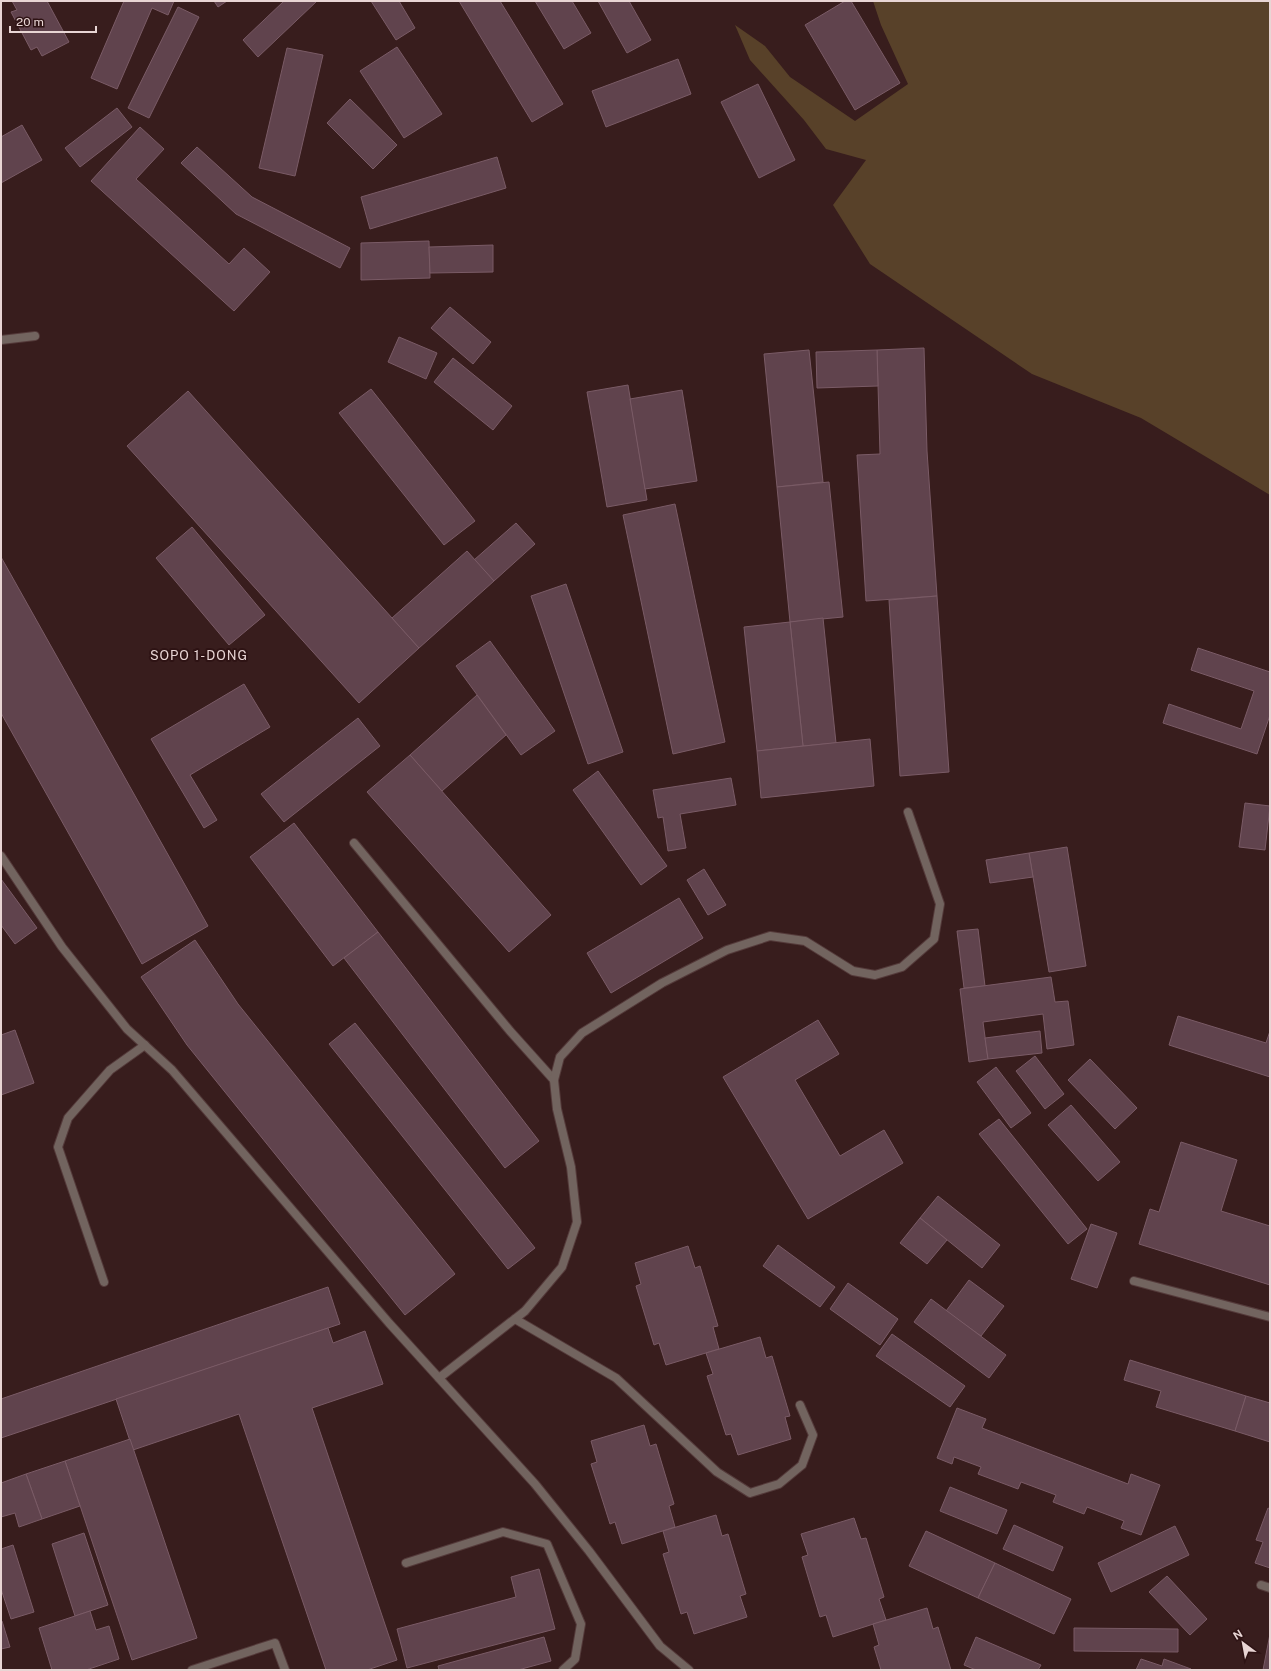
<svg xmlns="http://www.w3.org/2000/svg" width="1271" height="1671" font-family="'Public Sans',sans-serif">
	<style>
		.green { fill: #584129 }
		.building { fill: #60434d; stroke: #7a5b66 }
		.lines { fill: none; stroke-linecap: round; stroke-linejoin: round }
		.lane-casing { stroke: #543a3a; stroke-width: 10 }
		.street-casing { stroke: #543a3a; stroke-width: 10 }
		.lane { stroke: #72645f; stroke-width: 8 }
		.street { stroke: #72645f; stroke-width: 8 }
		.labels { text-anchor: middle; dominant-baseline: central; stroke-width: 4; stroke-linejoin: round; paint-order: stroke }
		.quarter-label { font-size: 13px; letter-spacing: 1px; fill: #e8d5d4; stroke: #2e1314 }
	</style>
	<rect width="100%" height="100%" fill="#381d1d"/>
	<path class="green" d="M873,1H1270V495L1141,418L1032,374L870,264L833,205L866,160L826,149L804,120L750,60L735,25L765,46L790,77L855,121L908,84L881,25Z"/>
	<g class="building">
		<path d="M12,1H47L69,42L42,56L37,47L31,50L11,12L17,10Z"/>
		<path d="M124,1H174L168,15L152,8L117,89L91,78Z"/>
		<path d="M214,1H227L218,7Z"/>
		<path d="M284,1H317L258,57L243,40Z"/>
		<path d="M371,1H399L415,28L396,40Z"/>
		<path d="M459,1H500L563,104L532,122Z"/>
		<path d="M535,1H572L591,33L564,49Z"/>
		<path d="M598,1H629L651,40L627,53Z"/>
		<path d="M845,1H851L900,83L855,110L805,25Z"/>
		<path d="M178,7L199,17L149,118L128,108Z"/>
		<path d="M397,47L442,114L404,138L360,71Z"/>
		<path d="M287,48L323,55L295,176L259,168Z"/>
		<path d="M678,59L691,94L606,127L592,91Z"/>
		<path d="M758,84L795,160L759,178L721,102Z"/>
		<path d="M350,99L397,145L373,169L327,123Z"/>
		<path d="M117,108L132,127L80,167L65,148Z"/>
		<path d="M22,125L42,160L1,183V137Z"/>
		<path d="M140,127L164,149L136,179L229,264L244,248L270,272L234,311L91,181Z"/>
		<path d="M197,147L252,197L350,248L340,268L236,214L181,163Z"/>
		<path d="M497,157L506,188L370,229L361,197Z"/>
		<path d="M429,241L430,278L361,280V243Z"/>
		<path d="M493,245V272L430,273L429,247Z"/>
		<path d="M450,307L491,342L473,364L431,328Z"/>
		<path d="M399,337L437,353L426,379L388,362Z"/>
		<path d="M924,348L927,451L937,596L866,601L857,455L880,454L877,350Z"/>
		<path d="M809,350L823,482L777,487L764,354Z"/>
		<path d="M877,350L878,386L817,388L816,352Z"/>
		<path d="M453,358L512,406L493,430L434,382Z"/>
		<path d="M628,385L647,500L607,507L587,392Z"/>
		<path d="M371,389L475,521L444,545L339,413Z"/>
		<path d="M682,390L697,481L645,489L630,399Z"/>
		<path d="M188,391L419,648L359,703L127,446Z"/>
		<path d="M829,482L843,617L790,622L777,487Z"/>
		<path d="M675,504L725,742L673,754L623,515Z"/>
		<path d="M516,523L535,544L494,581L474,560Z"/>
		<path d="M192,527L265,615L229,645L156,558Z"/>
		<path d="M467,551L494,581L419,648L392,618Z"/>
		<path d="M1,557L208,926L142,964L1,713Z"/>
		<path d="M566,584L623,752L588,764L531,596Z"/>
		<path d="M937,596L949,772L900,776L889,600Z"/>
		<path d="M823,618L836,743L803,746L790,622Z"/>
		<path d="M790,622L803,746L757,751L744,627Z"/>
		<path d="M490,641L555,731L521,755L456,666Z"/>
		<path d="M1198,648L1270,672V715L1257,754L1163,723L1169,704L1241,729L1254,691L1191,670Z"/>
		<path d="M244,684L270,727L190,775L217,820L204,828L151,739Z"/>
		<path d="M477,695L506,735L442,791L410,755Z"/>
		<path d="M358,718L380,746L284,822L261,794Z"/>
		<path d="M870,739L874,786L761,798L757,751Z"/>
		<path d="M410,755L551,915L509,952L367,792Z"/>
		<path d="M598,771L667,866L641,885L573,790Z"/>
		<path d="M731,778L736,805L680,814L686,848L668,851L663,817L658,818L653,790Z"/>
		<path d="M1245,803L1270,806L1265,850L1239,847Z"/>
		<path d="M294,823L378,932L333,966L250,857Z"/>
		<path d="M1067,847L1086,966L1049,972L1029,853Z"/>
		<path d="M1029,853L1033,877L990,883L986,860Z"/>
		<path d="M704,869L726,905L708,915L687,880Z"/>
		<path d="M1,879L37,928L15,944L1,925Z"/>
		<path d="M679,898L703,938L611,993L587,953Z"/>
		<path d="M978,929L985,986L964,988L957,931Z"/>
		<path d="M378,932L539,1141L505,1168L344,958Z"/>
		<path d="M195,940L238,1004L455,1274L405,1315L187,1045L141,977Z"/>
		<path d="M1051,977L1055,1002L1068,1001L1074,1045L1047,1049L1043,1014L983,1022L988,1059L969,1062L960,989Z"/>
		<path d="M1178,1016L1266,1043L1270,1031V1077L1169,1045Z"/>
		<path d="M818,1020L839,1054L795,1080L840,1156L884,1130L903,1163L808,1219L723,1077Z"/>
		<path d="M355,1023L535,1248L508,1269L329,1044Z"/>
		<path d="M15,1030L34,1083L1,1095V1035Z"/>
		<path d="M1040,1031L1042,1053L988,1059L985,1038Z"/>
		<path d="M1035,1056L1064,1094L1045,1109L1016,1071Z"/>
		<path d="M1090,1059L1137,1108L1115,1129L1068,1080Z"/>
		<path d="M996,1067L1031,1113L1011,1128L977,1082Z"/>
		<path d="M1071,1105L1120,1162L1098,1181L1048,1125Z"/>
		<path d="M999,1119L1087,1229L1068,1244L979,1134Z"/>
		<path d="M1181,1142L1237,1160L1221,1211L1270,1226V1285L1139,1244L1150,1209L1159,1212Z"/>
		<path d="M938,1196L1000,1245L982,1268L920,1218Z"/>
		<path d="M920,1218L947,1240L927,1264L900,1243Z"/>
		<path d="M1091,1224L1117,1233L1097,1288L1071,1279Z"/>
		<path d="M778,1245L835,1287L820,1307L763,1266Z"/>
		<path d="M688,1246L695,1268L700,1266L718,1326L713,1327L719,1349L666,1365L659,1343L654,1345L636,1286L641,1284L635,1263Z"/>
		<path d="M969,1280L1004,1306L981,1336L946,1311Z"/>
		<path d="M848,1283L898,1319L880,1345L830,1309Z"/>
		<path d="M328,1287L340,1324L1,1438V1399Z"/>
		<path d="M931,1299L1006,1355L989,1378L914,1322Z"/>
		<path d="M328,1328L333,1343L365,1331L383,1384L312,1408L397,1660L367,1670H326L239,1414L133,1450L116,1399Z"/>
		<path d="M892,1334L965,1386L950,1407L876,1356Z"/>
		<path d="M760,1337L766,1358L772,1356L790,1416L785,1417L791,1439L738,1455L731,1434L726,1435L707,1376L713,1374L706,1353Z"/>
		<path d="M1130,1360L1246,1396L1235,1431L1156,1407L1161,1391L1124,1380Z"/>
		<path d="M1246,1396L1270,1403V1442L1235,1431Z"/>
		<path d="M957,1408L986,1419L982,1428L1128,1484L1131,1474L1160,1485L1141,1535L1121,1528L1124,1521L1087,1507L1084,1514L1053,1502L1056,1495L1021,1482L1018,1489L978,1474L981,1467L954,1457L952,1464L937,1458Z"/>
		<path d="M644,1425L650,1446L656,1444L674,1504L669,1506L675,1527L622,1544L615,1522L610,1524L591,1464L597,1462L591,1441Z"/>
		<path d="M130,1439L197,1638L132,1660L65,1461Z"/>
		<path d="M65,1461L80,1506L42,1519L26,1474Z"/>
		<path d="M26,1474L42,1519L19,1527L15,1513L1,1517V1483Z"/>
		<path d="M950,1487L1007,1510L997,1534L940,1511Z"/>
		<path d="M1268,1508L1270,1509V1568L1255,1563L1263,1542L1256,1540Z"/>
		<path d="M716,1515L722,1536L728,1534L746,1594L740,1596L747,1617L694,1634L687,1612L681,1614L663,1554L669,1552L663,1531Z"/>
		<path d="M854,1518L861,1539L866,1538L884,1597L879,1599L886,1620L833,1637L826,1615L820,1617L802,1557L808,1555L801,1534Z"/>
		<path d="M1014,1525L1063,1547L1053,1571L1003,1549Z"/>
		<path d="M1175,1526L1189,1555L1111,1592L1098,1563Z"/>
		<path d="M926,1531L995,1563L978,1598L909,1566Z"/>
		<path d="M84,1533L108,1605L75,1616L52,1544Z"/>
		<path d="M13,1545L34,1612L11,1619L1,1589V1549Z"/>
		<path d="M995,1563L1071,1599L1054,1634L978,1598Z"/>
		<path d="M539,1569L555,1629L407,1668L397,1629L516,1597L511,1577Z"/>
		<path d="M1167,1576L1207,1619L1190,1635L1149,1592Z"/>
		<path d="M927,1608L933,1629L938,1627L951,1670H881L874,1647L879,1645L873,1624Z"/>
		<path d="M90,1611L96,1630L109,1626L119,1659L86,1670H52L39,1628Z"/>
		<path d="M2,1621L10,1647L1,1649V1622Z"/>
		<path d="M1074,1628L1178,1629V1652L1074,1651Z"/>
		<path d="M1270,1634V1670H1263Z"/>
		<path d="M544,1637L551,1661L518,1670H439L438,1666Z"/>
		<path d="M976,1637L1041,1665L1038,1670H976L964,1665Z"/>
		<path d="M1141,1659L1162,1666L1164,1659L1191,1669L1136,1670Z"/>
	</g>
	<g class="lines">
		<g class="lane-casing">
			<g id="lane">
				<path d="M354,843L510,1031L554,1080"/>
				<path d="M104,1282L58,1147L68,1118L110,1070L145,1045"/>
				<path d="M406,1563L503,1532L547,1544L581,1624L575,1659L563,1670"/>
				<path d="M192,1670L275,1643L285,1670"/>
			</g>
		</g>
		<g class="street-casing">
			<g id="street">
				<path d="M1,340L35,336"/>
				<path d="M1,856L62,947L127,1029L172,1070L389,1323L535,1484L589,1551L660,1646L689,1670"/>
				<path d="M1134,1281L1270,1317"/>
				<path d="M515,1319L616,1378L717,1472L750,1493L779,1484L802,1465L813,1435L800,1405"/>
				<path d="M439,1378L525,1311L562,1267L577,1222L571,1167L557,1109L554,1080L560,1057L582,1033L662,983L727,950L770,936L805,941L853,971L875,975L902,967L934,939L940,904L908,812"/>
				<path d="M1261,1585L1270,1588"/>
			</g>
		</g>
		<use href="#lane" class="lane"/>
		<use href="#street" class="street"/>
	</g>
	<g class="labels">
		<g class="quarter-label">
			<text x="199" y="655">SOPO 1-DONG</text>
		</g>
	</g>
	<rect width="1271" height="1671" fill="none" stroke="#e8d5d4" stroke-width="4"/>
	<g transform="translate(1243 1643) rotate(328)" stroke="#2e1314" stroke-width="3" paint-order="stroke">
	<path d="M0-3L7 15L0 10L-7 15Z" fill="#e8d5d4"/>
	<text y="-6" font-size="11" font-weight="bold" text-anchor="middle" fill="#e8d5d4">N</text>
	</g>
	<path d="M10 26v6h86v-6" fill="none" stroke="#e8d5d4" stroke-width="2"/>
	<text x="16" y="26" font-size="12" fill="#e8d5d4" stroke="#2e1314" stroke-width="3" paint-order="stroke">20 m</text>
</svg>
